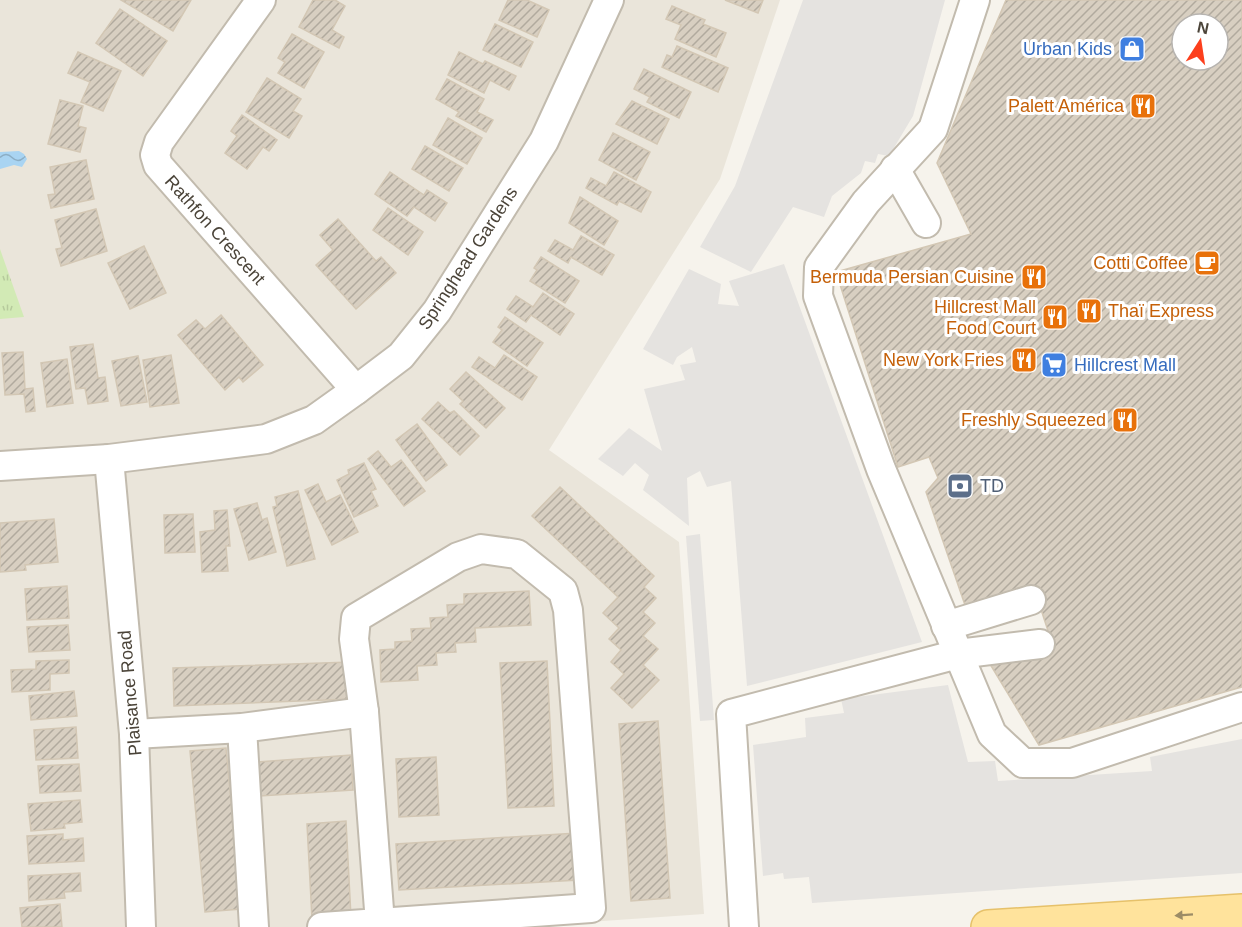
<svg xmlns="http://www.w3.org/2000/svg" width="1242" height="927" font-family="Arial,sans-serif">
	<style>
		.residential { fill: #eae5da }
		.park { fill: url(#park-tufts) }
		.parking { fill: #e5e3e0 }
		.water { fill: url(#water-waves) }
		.building { fill: url(#building-hatch); stroke: #d3c7b4; stroke-width: 1.5; fill-rule: evenodd }
		.lines { fill: none; stroke-linecap: round; stroke-linejoin: round }
		.minor-casing { stroke: #c2bbae; stroke-width: 32 }
		.major-casing { stroke: #e6c16a; stroke-width: 36 }
		.minor { stroke: #fff; stroke-width: 28 }
		.major { stroke: #ffe39c; stroke-width: 33 }
		.oneway { fill: #9c8c66 }
		.labels { text-anchor: middle; dominant-baseline: central; stroke-width: 6; stroke-linejoin: round; paint-order: stroke }
		.shop-label { font-size: 18px; fill: #366cbe; stroke: #fff; text-anchor: end }
		.food-label { font-size: 18px; fill: #c56008; stroke: #fff; text-anchor: end }
		.street-label { font-size: 18px; fill: #4b4439; stroke: #fff }
		.service-label { font-size: 18px; fill: #4e5e75; stroke: #fff; text-anchor: start }
	</style>
	<defs>
		<pattern id="park-tufts" width="24" height="20" patternUnits="userSpaceOnUse" patternTransform="scale(1.5)"><rect width="24" height="20" fill="#d2eab5"/><path d="M3 7l-1-3M5 7V3M7 7l1-3M15 17l-1-3M17 17v-4M19 17l1-3" fill="none" stroke="#b6ca9c"/></pattern>
		<pattern id="water-waves" width="16" height="10" patternUnits="userSpaceOnUse" patternTransform="scale(1.5)"><rect width="16" height="10" fill="#a9d4f2"/><path d="M0 5q4-4 8 0t8 0" fill="none" stroke="#8caec5"/></pattern>
		<pattern id="building-hatch" width="6" height="6" patternUnits="userSpaceOnUse" patternTransform="scale(1.5)"><rect width="6" height="6" fill="#d8cfc1"/><path d="M-1 1l2-2M0 6l6-6M5 7l2-2" fill="none" stroke="#b1aa9e"/></pattern>
	</defs>
	<rect width="100%" height="100%" fill="#f6f3ec"/>
	<path class="residential" d="M0,0H780L720,179L549,450L679,542L704,914L516,927H0Z"/>
	<path class="park" d="M0,249L24,317L0,319Z"/>
	<g class="parking">
		<path d="M803,0H945L913,116L889,156L878,154L875,163L865,161L861,173L832,196L824,217L793,207L751,272L700,247L735,186Z"/>
		<path d="M784,264L922,642L747,686L731,481L707,487L700,471L687,478L689,526L643,490L649,475L635,463L623,476L598,459L629,428L662,451L644,389L685,380L680,365L696,362L692,347L677,357L673,365L643,349L689,269L721,284L718,304L739,306L729,281Z"/>
		<path d="M700,534L714,720L700,721L686,536Z"/>
		<path d="M948,685L968,762L995,761L998,781L1152,771L1150,757L1242,739V873L812,903L809,877L784,879L783,873L763,876L753,745L806,737L805,718L844,713L841,699Z"/>
	</g>
	<path class="water" d="M19,151L24,154L27,159L22,167L14,165L0,169V152Z"/>
	<g class="building">
		<path d="M121,0H191L173,31Z"/>
		<path d="M313,0H335L345,6L332,30L344,37L339,48L299,27Z"/>
		<path d="M508,0H527L549,10L537,37L499,20Z"/>
		<path d="M725,0H763L758,13Z"/>
		<path d="M1006,0H1242V687L1039,745L990,664L1051,640L1034,588L965,605L926,492L938,478L929,457L898,467L836,272L971,234L937,163ZM1182,24H1218V60H1182Z"/>
		<path d="M672,6L705,20L703,24L726,33L716,57L675,39L681,25L666,19Z"/>
		<path d="M120,9L167,41L143,76L96,43Z"/>
		<path d="M495,24L533,42L521,67L483,50Z"/>
		<path d="M292,34L324,52L304,88L278,73L285,62L278,58Z"/>
		<path d="M677,46L728,68L718,92L662,67L667,55L672,57Z"/>
		<path d="M78,52L121,71L103,111L81,102L90,82L68,73Z"/>
		<path d="M459,52L483,64L485,61L516,76L509,90L490,80L484,93L448,75Z"/>
		<path d="M644,69L691,92L679,118L647,102L650,97L634,89Z"/>
		<path d="M267,78L301,99L293,111L302,116L289,138L246,112Z"/>
		<path d="M447,79L484,99L477,112L493,120L486,132L456,116L459,112L436,99Z"/>
		<path d="M60,100L83,106L78,126L86,128L80,152L48,144Z"/>
		<path d="M632,101L669,119L657,144L616,124Z"/>
		<path d="M242,115L277,140L269,151L263,147L247,169L225,153L237,136L231,131Z"/>
		<path d="M448,118L482,138L467,164L433,145Z"/>
		<path d="M613,133L650,152L636,180L599,160Z"/>
		<path d="M425,146L463,168L449,191L412,169Z"/>
		<path d="M86,160L94,199L51,208L48,195L55,194L50,167Z"/>
		<path d="M390,172L424,195L427,190L447,203L435,221L414,207L407,216L375,194Z"/>
		<path d="M614,172L651,192L641,212L619,201L617,205L586,188L591,178L606,186Z"/>
		<path d="M580,197L618,221L604,245L569,223Z"/>
		<path d="M388,208L423,232L408,255L373,230Z"/>
		<path d="M96,209L107,251L61,266L56,249L62,248L55,220Z"/>
		<path d="M338,219L376,261L381,257L396,273L356,309L316,265L333,250L320,235Z"/>
		<path d="M581,236L614,255L602,275L571,257L568,263L548,251L555,240L573,250Z"/>
		<path d="M144,246L166,293L130,309L108,263Z"/>
		<path d="M541,257L579,281L565,303L530,281L537,270L534,268Z"/>
		<path d="M543,293L574,314L560,335L531,315L526,322L507,309L516,296L533,307Z"/>
		<path d="M221,315L263,365L243,382L239,377L225,390L178,335L196,320L205,329Z"/>
		<path d="M505,317L543,343L527,366L493,342L502,330L498,327Z"/>
		<path d="M93,344L98,378L105,377L108,401L88,404L85,388L76,389L70,347Z"/>
		<path d="M23,352L25,389L33,388L35,411L26,412L24,394L5,395L2,353Z"/>
		<path d="M171,355L179,403L150,407L143,360Z"/>
		<path d="M504,355L537,377L522,400L472,367L479,357L495,368Z"/>
		<path d="M138,356L147,402L121,406L112,361Z"/>
		<path d="M67,359L73,403L47,407L41,363Z"/>
		<path d="M466,372L505,408L486,428L460,404L463,401L450,389Z"/>
		<path d="M438,402L450,413L454,411L479,436L460,455L422,419Z"/>
		<path d="M417,424L447,465L426,481L396,440Z"/>
		<path d="M378,451L391,467L401,460L425,491L404,506L368,459Z"/>
		<path d="M364,463L376,489L371,491L378,506L354,517L337,480L349,474L348,470Z"/>
		<path d="M318,484L326,502L340,495L358,532L332,545L305,490Z"/>
		<path d="M560,487L654,576L644,587L656,598L643,612L655,623L643,636L658,649L643,665L659,680L632,708L611,688L624,674L611,662L621,650L609,639L619,628L603,613L618,597L532,516Z"/>
		<path d="M298,491L315,559L287,566L273,507L277,506L275,497Z"/>
		<path d="M257,503L262,520L267,518L276,552L249,560L234,509Z"/>
		<path d="M227,510L230,546H226L228,571L202,572L200,532L215,530L214,511Z"/>
		<path d="M193,514L195,552L165,553L164,515Z"/>
		<path d="M54,519L58,562L25,565L26,570L0,572V523Z"/>
		<path d="M67,586L69,618L27,620L25,589Z"/>
		<path d="M529,591L531,625L475,628L476,642L455,643L456,652L436,653L437,665L417,666L418,680L381,682L380,650L395,649V642L412,641L411,629L431,628L430,618L448,617L447,605L464,604V594Z"/>
		<path d="M68,625L70,650L29,652L27,627Z"/>
		<path d="M69,660V673L50,674V690L12,692L11,670L36,669V661Z"/>
		<path d="M547,661L554,806L508,808L500,663Z"/>
		<path d="M351,662L352,699L174,706L173,668Z"/>
		<path d="M74,691L77,716L31,720L29,696Z"/>
		<path d="M658,721L670,898L631,901L619,724Z"/>
		<path d="M76,727L78,758L36,760L34,730Z"/>
		<path d="M226,748L241,909L205,912L190,751Z"/>
		<path d="M351,755L353,790L260,796L258,762Z"/>
		<path d="M436,757L439,815L399,817L396,759Z"/>
		<path d="M79,764L81,791L40,793L38,766Z"/>
		<path d="M80,800L82,822L64,824L65,828L31,831L28,804Z"/>
		<path d="M346,821L351,917L312,919L307,824Z"/>
		<path d="M577,833L579,880L399,890L396,844Z"/>
		<path d="M63,834V840L83,838L84,861L29,864L27,836Z"/>
		<path d="M80,873L81,891L64,892L65,898L29,901L28,876Z"/>
		<path d="M60,904L62,927H22L20,908Z"/>
	</g>
	<g class="lines">
		<g class="minor-casing">
			<g id="minor">
				<path d="M261,0L159,142L155,155L158,165L356,390"/>
				<path d="M975,0L933,129L866,202L819,267L818,296L881,469L992,734L1023,763H1072L1242,707"/>
				<path d="M895,169L926,223"/>
				<path d="M109,459L134,734L141,927"/>
				<path d="M0,466L109,459L266,439L314,420L356,390L401,356L437,311L544,141L609,0"/>
				<path d="M946,626L1031,600"/>
				<path d="M242,728L254,927"/>
				<path d="M134,734L242,728L364,712"/>
				<path d="M322,927L591,908L568,610L563,591L517,554L481,549L458,557L356,618L354,639L364,712L380,923"/>
				<path d="M744,927L731,714L958,654L1040,644"/>
			</g>
		</g>
		<g class="major-casing">
			<path id="major" d="M988,927L1242,911"/>
		</g>
		<use href="#minor" class="minor"/>
		<use href="#major" class="major"/>
	</g>
	<defs><path id="oneway-solid" d="M-6-.8H1V-3.2L6.5 0L1 3.2V.8H-6Z" transform="scale(1.5)"/></defs>
	<use class="oneway" href="#oneway-solid" transform="translate(1184 915) rotate(176)"/>
	<defs>
		<g id="shop-square" transform="scale(1.35)"><rect x="-9" y="-9" width="18" height="18" rx="4" fill="#3f7fe0" stroke="#fff"/><path d="M-5-2.5h2.3a2.7 3.5 0 0 1 5.4 0H5L5.5 6h-11ZM-1.5-2.5h3a1.5 2.3 0 0 0-3 0Z" fill="#fff"/></g>
		<g id="restaurant-square" transform="scale(1.35)"><rect x="-9" y="-9" width="18" height="18" rx="4" fill="#e8710a" stroke="#fff"/><path d="M-5-6h1v4h1v-4h1v4h1v-4h1v5L-1.5 .5V6h-2V.5L-5-1ZM5-6V6H3V1.5H1.5Q1.5-4 5-6Z" fill="#fff"/></g>
		<g id="cafe-square" transform="scale(1.35)"><rect x="-9" y="-9" width="18" height="18" rx="4" fill="#e8710a" stroke="#fff"/><path d="M-5.5-4.5H6V0H3Q3 3.5 0 3.5H-2.5Q-5.5 3.5-5.5 0ZM3-3.2v2h1.7v-2ZM-6 4.5H4V6H-6Z" fill="#fff"/></g>
		<g id="supermarket-square" transform="scale(1.35)"><rect x="-9" y="-9" width="18" height="18" rx="4" fill="#3f7fe0" stroke="#fff"/><path d="M-6-5.5h2.5l.6 2H6L4.5 2H-2.5L-4.4-4H-6ZM-1.5 3.2a1.3 1.3 0 1 0 .1 0ZM3 3.2a1.3 1.3 0 1 0 .1 0Z" fill="#fff"/></g>
		<g id="bank-square" transform="scale(1.35)"><rect x="-9" y="-9" width="18" height="18" rx="4" fill="#5c6f8a" stroke="#fff"/><path d="M-6-4H6V4H-6ZM0-2.3a2.3 2.3 0 1 0 0 4.6a2.3 2.3 0 1 0 0-4.6Z" fill="#fff"/></g>
	</defs>
	<g fill-rule="evenodd">
		<use href="#shop-square" x="1132" y="49"/>
		<use href="#restaurant-square" x="1143" y="106"/>
		<use href="#cafe-square" x="1207" y="263"/>
		<use href="#restaurant-square" x="1034" y="277"/>
		<use href="#restaurant-square" x="1089" y="311"/>
		<use href="#restaurant-square" x="1055" y="317"/>
		<use href="#restaurant-square" x="1024" y="360"/>
		<use href="#supermarket-square" x="1054" y="365"/>
		<use href="#restaurant-square" x="1125" y="420"/>
		<use href="#bank-square" x="960" y="486"/>
	</g>
	<g class="labels">
		<g class="shop-label">
			<text x="1112" y="49">Urban Kids</text>
			<text x="1074" y="365" text-anchor="start">Hillcrest Mall</text>
		</g>
		<g class="food-label">
			<text x="1124" y="106">Palett América</text>
			<text x="1188" y="263">Cotti Coffee</text>
			<text x="1014" y="277">Bermuda Persian Cuisine</text>
			<text x="1036" y="307">Hillcrest Mall<tspan x="1036" dy="21">Food Court</tspan></text>
			<text x="1108" y="311" text-anchor="start">Thaï Express</text>
			<text x="1004" y="360">New York Fries</text>
			<text x="1106" y="420">Freshly Squeezed</text>
		</g>
		<g class="street-label">
			<text transform="translate(215 230) rotate(48)">Rathfon Crescent</text>
			<text transform="translate(468 258) rotate(-57)">Springhead Gardens</text>
			<text transform="translate(130 693) rotate(-95)">Plaisance Road</text>
		</g>
		<g class="service-label">
			<text x="980" y="486">TD</text>
		</g>
	</g>
	<g transform="translate(1200 42) rotate(12)"><circle r="28" fill="#ffffff" stroke="#b7b4b0" stroke-width="1.5"/>
	<path d="M0-4.5L10 22L0 15L-10 22Z" fill="#fc3f1d"/>
	<text y="-9" font-size="16" font-weight="bold" text-anchor="middle" fill="#4b4439">N</text>
	</g>
</svg>
